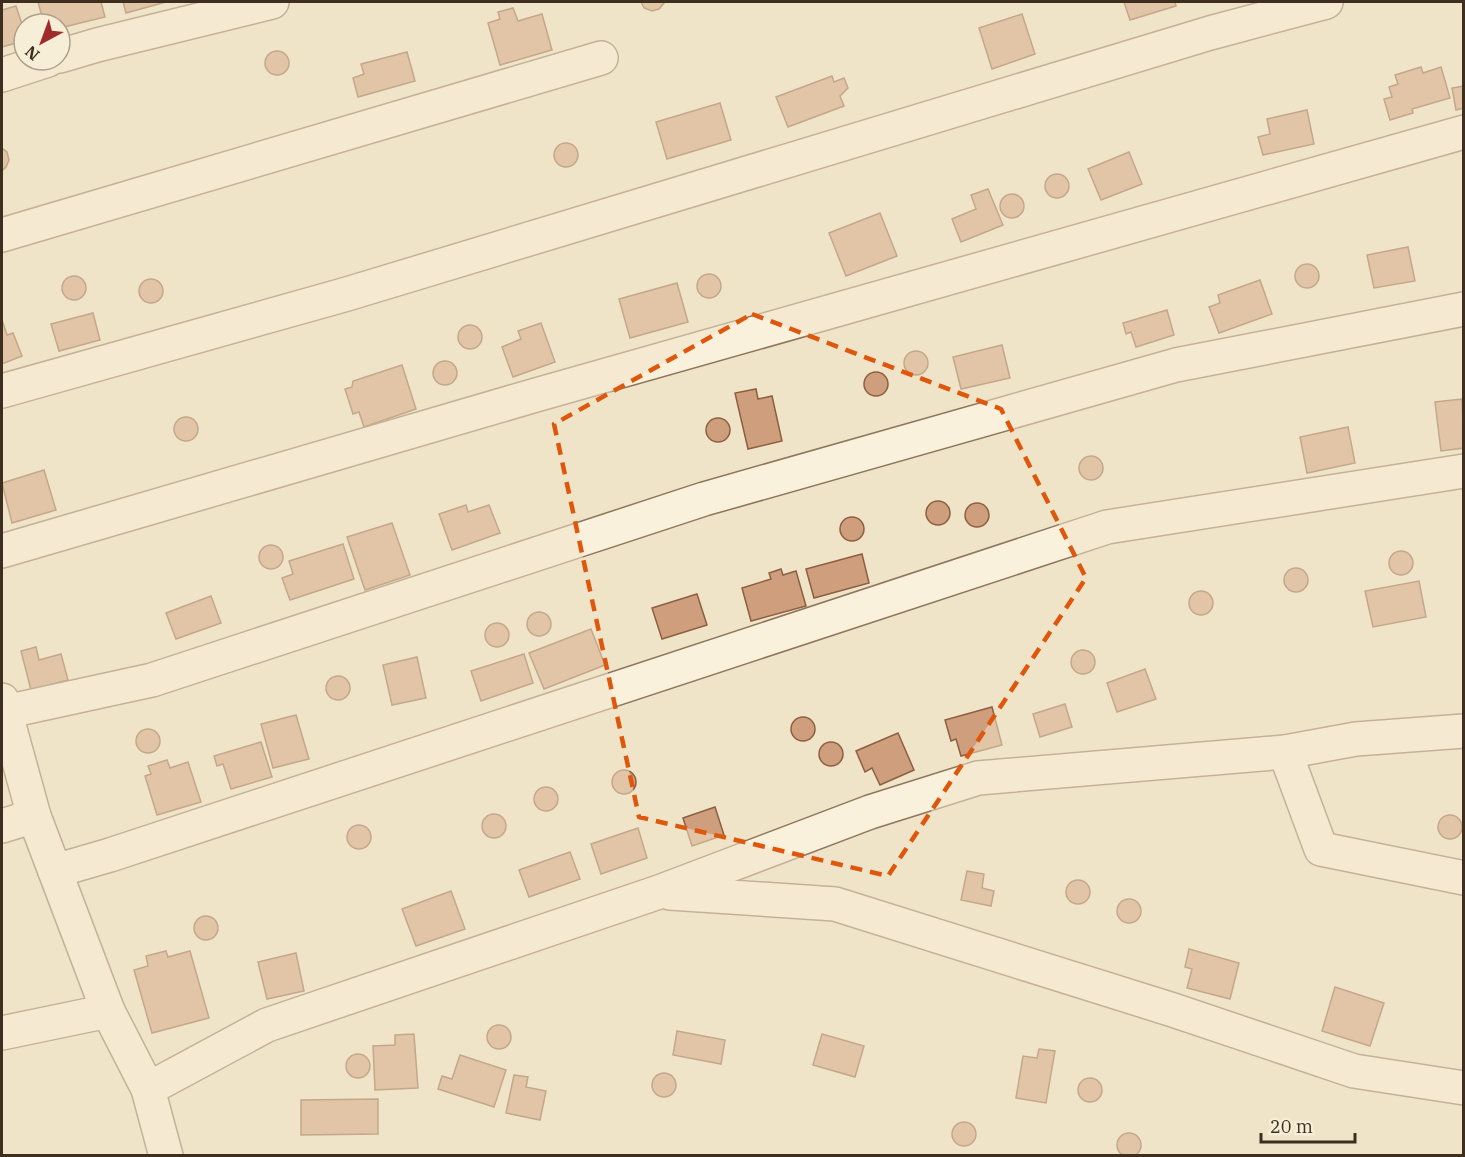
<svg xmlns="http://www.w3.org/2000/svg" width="1465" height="1157" font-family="'IBM Plex Serif',serif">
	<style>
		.building { fill: #cf9f7d; stroke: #8d5f41; stroke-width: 1.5 }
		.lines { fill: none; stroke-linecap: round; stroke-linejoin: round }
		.street-casing { stroke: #8d765c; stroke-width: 36 }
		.street { stroke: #faf1dc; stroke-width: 33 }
		.marked { fill: none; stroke: #df570d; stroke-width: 4.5; stroke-dasharray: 12 8; stroke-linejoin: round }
	</style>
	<rect width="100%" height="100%" fill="#f0e4c8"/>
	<g class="building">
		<path d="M38,2H101L105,17L60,28V24H44Z"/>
		<path d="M123,2H166L126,13Z"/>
		<path d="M641,2H665L659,9L652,11L644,8Z"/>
		<path d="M1124,2H1175L1176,6L1130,20Z"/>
		<path d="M16,6L24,30V41L2,47V10Z"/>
		<path d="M513,8L518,21L542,14L552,50L500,65L488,23L500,19L498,12Z"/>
		<path d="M1022,14L1035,54L992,69L979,28Z"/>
		<circle cx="277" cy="63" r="12"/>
		<path d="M407,52L415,81L358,97L353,78L364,74L361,64Z"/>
		<path d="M1421,67L1423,73L1441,67L1450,98L1412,109L1413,113L1390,120L1384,99L1392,97L1389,87L1398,84L1395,75Z"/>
		<path d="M832,76L834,82L844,78L848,88L840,96L844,106L788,127L776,97Z"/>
		<path d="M1464,86V108L1456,110L1452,88Z"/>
		<path d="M720,103L731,140L667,159L656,122Z"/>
		<path d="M1307,110L1314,144L1263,155L1258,137L1270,134L1267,119Z"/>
		<circle cx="566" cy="155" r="12"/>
		<path d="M2,148L7,152L9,160L6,167L2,171Z"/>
		<path d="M1129,152L1142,184L1101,200L1088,169Z"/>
		<circle cx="1057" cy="186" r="12"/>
		<path d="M988,189L1003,225L961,242L952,219L976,209L971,195Z"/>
		<circle cx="1012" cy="206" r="12"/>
		<path d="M880,213L897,256L846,276L829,233Z"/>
		<path d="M1408,247L1415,281L1374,288L1367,255Z"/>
		<circle cx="1307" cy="276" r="12"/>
		<circle cx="709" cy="286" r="12"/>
		<circle cx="74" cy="288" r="12"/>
		<circle cx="151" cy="291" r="12"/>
		<path d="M1260,280L1272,314L1219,333L1209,307L1220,303L1218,295Z"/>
		<path d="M677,283L688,322L630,338L619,299Z"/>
		<path d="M1167,310L1174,335L1136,347L1131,332L1126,334L1123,323Z"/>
		<path d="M93,313L100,340L59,351L51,324Z"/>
		<path d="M2,320L7,335L13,333L22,356L2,364Z"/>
		<path d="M541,323L555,362L513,377L502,347L521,339L518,331Z"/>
		<circle cx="470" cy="337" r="12"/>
		<path d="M1002,345L1010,378L961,389L953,357Z"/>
		<circle cx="916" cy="363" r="12"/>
		<circle cx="445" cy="373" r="12"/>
		<path d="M402,365L416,409L364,427L359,412L353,414L345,389L352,387L353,381Z"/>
		<circle cx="876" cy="384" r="12"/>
		<path d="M756,389L758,399L772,396L782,441L748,449L735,393Z"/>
		<path d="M1462,399L1464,448L1441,451L1435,402Z"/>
		<circle cx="186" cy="429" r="12"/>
		<circle cx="718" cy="430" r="12"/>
		<path d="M1348,427L1355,463L1307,473L1300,437Z"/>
		<circle cx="1091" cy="468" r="12"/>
		<path d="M44,470L56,510L12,523L2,483Z"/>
		<circle cx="938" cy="513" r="12"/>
		<circle cx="977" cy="515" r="12"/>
		<path d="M466,505L468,512L489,505L500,533L452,550L439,514Z"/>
		<circle cx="852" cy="529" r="12"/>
		<path d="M392,523L410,575L365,590L347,537Z"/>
		<path d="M343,544L354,579L290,600L282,578L293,574L289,561Z"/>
		<circle cx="271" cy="557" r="12"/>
		<circle cx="1401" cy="563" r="12"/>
		<path d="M862,554L869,583L814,598L806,569Z"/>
		<circle cx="1296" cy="580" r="12"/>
		<path d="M781,569L783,575L796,571L806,606L751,621L742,588L771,579L769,573Z"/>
		<path d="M1419,581L1426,617L1373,627L1365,591Z"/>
		<circle cx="1201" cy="603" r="12"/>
		<path d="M697,594L707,625L662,639L652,608Z"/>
		<path d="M211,596L221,623L176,639L166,613Z"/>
		<circle cx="539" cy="624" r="12"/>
		<circle cx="497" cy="635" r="12"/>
		<path d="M591,629L605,665L544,689L529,653Z"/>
		<path d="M36,647L39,660L61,654L68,680L31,690L21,651Z"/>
		<circle cx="1083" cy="662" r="12"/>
		<path d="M524,654L533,683L481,701L471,671Z"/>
		<path d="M417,657L426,698L392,705L383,665Z"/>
		<path d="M1145,669L1156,699L1117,712L1107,683Z"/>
		<circle cx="338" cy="688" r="12"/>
		<path d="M1065,704L1072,727L1040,737L1033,714Z"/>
		<path d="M992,707L1002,745L961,756L956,739L951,741L945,720Z"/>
		<path d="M296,715L309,759L273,768L261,724Z"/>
		<circle cx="803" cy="729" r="12"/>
		<circle cx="148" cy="741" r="12"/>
		<path d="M898,733L914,770L880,785L872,768L865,772L856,751Z"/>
		<circle cx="831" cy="754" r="12"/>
		<path d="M261,742L272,777L231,789L223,764L217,766L214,756Z"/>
		<path d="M167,760L170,768L188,762L201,802L157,815L145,776L151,774L148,766Z"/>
		<circle cx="624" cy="782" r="12"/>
		<circle cx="546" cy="799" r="12"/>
		<path d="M715,807L724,835L692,846L683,818Z"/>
		<circle cx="494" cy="826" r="12"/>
		<circle cx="1450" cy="827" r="12"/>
		<circle cx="359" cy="837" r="12"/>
		<path d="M638,828L647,858L601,874L591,844Z"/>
		<path d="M570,852L580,879L529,897L519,870Z"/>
		<path d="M967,871L984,874L982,888L994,891L991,906L961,900Z"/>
		<circle cx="1078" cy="892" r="12"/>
		<path d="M451,891L465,929L416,946L402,909Z"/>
		<circle cx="1129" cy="911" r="12"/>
		<circle cx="206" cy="928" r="12"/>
		<path d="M1189,949L1239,963L1230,999L1187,988L1192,969L1185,967Z"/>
		<path d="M166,951L168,957L190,951L209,1018L152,1033L134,970L148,966L146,956Z"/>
		<path d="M296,953L304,991L267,999L258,962Z"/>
		<path d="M1335,987L1384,1003L1370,1046L1322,1031Z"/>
		<circle cx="499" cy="1037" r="12"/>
		<path d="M677,1031L725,1040L721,1064L673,1055Z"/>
		<path d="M414,1034L418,1088L375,1090L373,1046L395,1045V1035Z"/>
		<path d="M822,1034L864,1046L855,1077L813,1065Z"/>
		<path d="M1039,1049L1055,1051L1046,1103L1016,1098L1023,1056L1037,1058Z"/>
		<circle cx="358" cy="1066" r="12"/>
		<path d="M460,1055L506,1070L494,1107L438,1089L442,1076L452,1079Z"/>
		<circle cx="664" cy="1085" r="12"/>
		<path d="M514,1075L528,1077L526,1087L546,1091L540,1120L506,1113Z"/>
		<circle cx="1090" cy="1090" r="12"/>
		<path d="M378,1099V1134L301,1135V1100Z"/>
		<circle cx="964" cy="1134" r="12"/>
		<circle cx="1129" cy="1145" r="12"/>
	</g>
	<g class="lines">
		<g class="street-casing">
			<g id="street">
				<path d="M60,56L97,45L272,2"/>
				<path d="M2,75L48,60"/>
				<path d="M2,235L601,58"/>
				<path d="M2,391L347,294L1210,33L1326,2"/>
				<path d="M2,551L536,395L1464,132"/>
				<path d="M2,700L34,816L108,1011L148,1089L166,1156"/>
				<path d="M5,712L152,680L704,499L1176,365L1464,309"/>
				<path d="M1285,752L1321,849L1464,878"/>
				<path d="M2,826L34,816"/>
				<path d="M55,871L110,855L1107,527L1464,471"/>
				<path d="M670,893L835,904L1173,1010L1354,1071L1464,1088"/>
				<path d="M2,1033L108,1011"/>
				<path d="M148,1089L267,1025L659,892L870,812L978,778L1285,752L1356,739L1464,731"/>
			</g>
		</g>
		<use href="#street" class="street"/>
	</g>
	<path d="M0 0H1465V1157H0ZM752,314L1001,409L1086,578L888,876L639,817L554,424Z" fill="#f0e4c8" fill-opacity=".55" fill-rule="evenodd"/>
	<path class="marked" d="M752,314L1001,409L1086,578L888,876L639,817L554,424Z"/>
	<rect width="1465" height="1157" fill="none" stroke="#3d2e20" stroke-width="6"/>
	<g transform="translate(42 42) rotate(221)"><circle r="28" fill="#f7eed8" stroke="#ada18e" stroke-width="1.5"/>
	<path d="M0-4.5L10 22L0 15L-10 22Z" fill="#9e2a2b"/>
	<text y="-9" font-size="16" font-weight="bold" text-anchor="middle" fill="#3d2e20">N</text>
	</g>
	<path d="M1261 1133v9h94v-9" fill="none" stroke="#3d2e20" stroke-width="3"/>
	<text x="1270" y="1133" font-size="18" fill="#3d2e20" stroke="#f7eed8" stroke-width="4.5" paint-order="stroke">20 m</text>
</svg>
